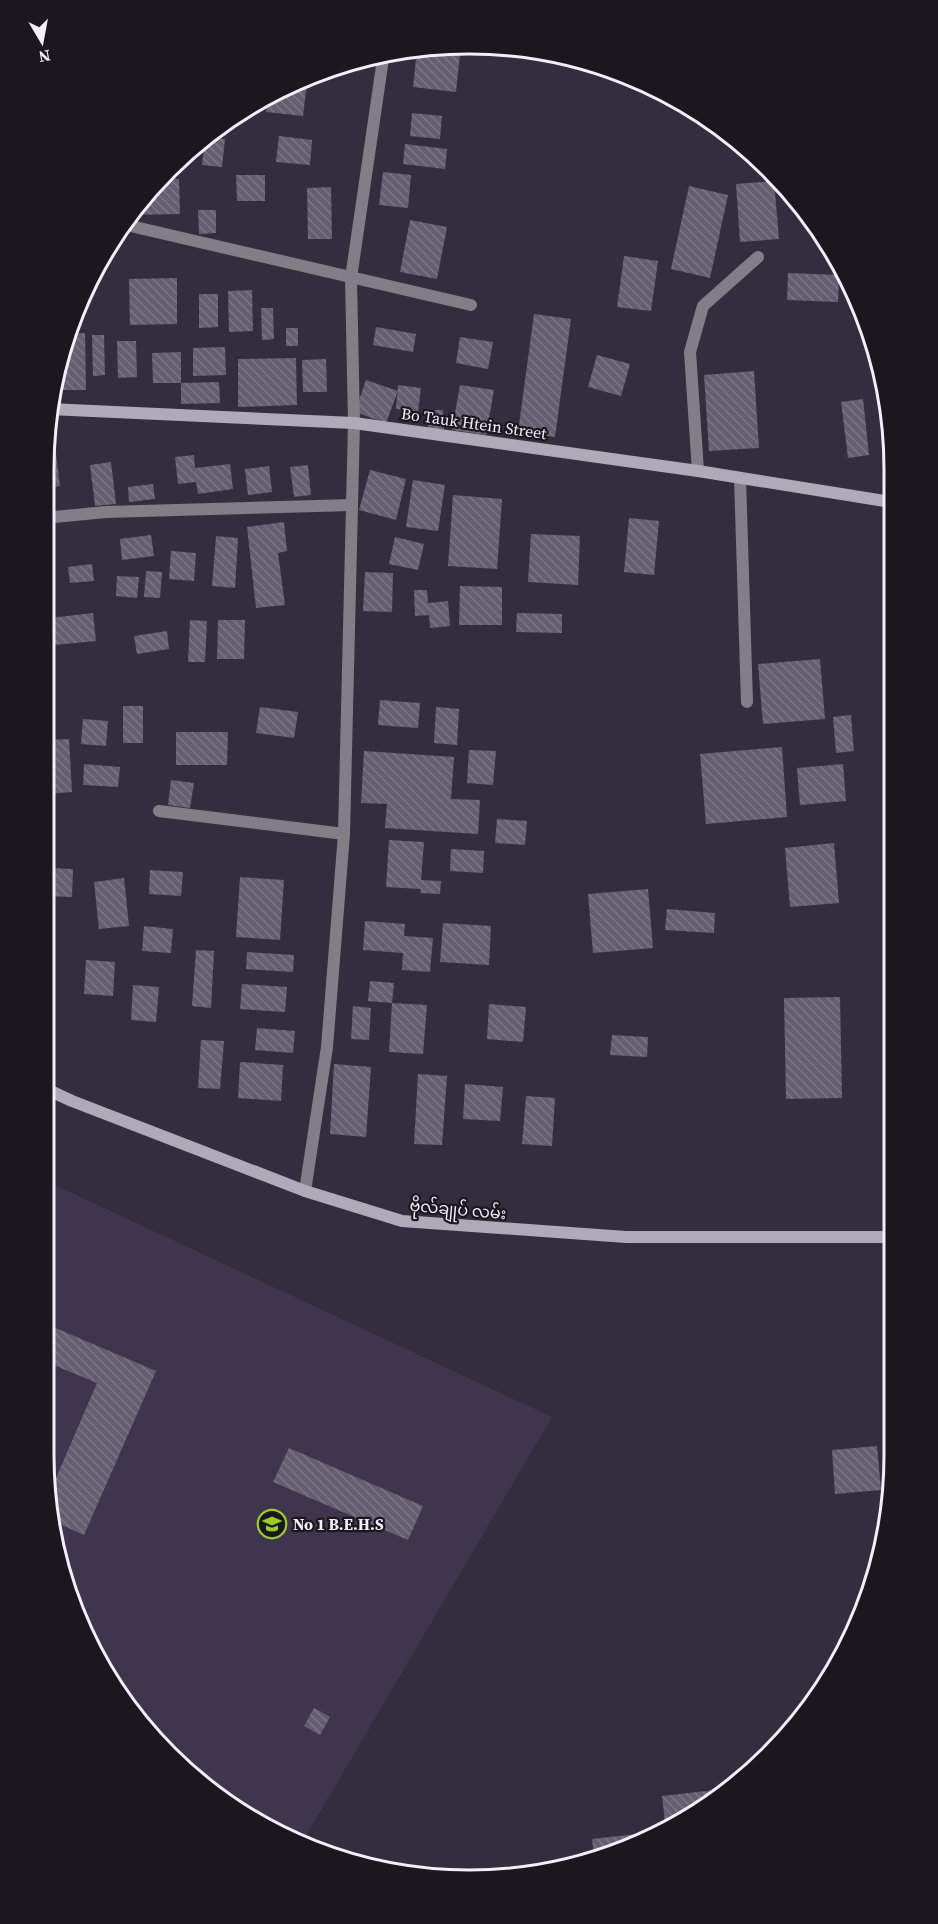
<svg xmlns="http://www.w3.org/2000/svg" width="938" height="1924" font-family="'Source Serif 4','Noto Sans Myanmar',serif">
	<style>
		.built { fill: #3f354c }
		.building { fill: url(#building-back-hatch) }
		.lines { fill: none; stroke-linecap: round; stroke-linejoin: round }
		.lane { stroke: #827e87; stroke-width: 12 }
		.street { stroke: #827e87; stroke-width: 12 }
		.secondary { stroke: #afa9b8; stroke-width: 12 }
		.labels { text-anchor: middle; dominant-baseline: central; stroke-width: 4.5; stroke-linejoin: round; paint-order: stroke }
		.street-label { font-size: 16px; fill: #f3eefa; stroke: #1a171f }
		.poi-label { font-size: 16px; font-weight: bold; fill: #f3eefa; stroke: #1a171f; text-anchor: start }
		.rim { fill: none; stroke: #f3eefa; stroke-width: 3 }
	</style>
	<defs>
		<pattern id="building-back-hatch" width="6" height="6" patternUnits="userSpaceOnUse" patternTransform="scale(1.5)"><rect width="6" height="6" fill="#655d70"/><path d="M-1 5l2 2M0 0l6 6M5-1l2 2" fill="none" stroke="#7c7585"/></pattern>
	</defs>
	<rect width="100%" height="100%" fill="#342d3e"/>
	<path class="built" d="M44,1180L552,1417L303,1841L256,1823L188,1775L132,1714L66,1592L44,1455Z"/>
	<g class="building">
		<path d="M461,44L456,92L413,87L417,49Z"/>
		<path d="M575,59L608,69V70L575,66Z"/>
		<path d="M308,75L303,116L266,112L268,96Z"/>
		<path d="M412,113L442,116L440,139L410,136Z"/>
		<path d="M279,136L312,140L310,165L276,162Z"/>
		<path d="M205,138L225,139L222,167L202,165Z"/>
		<path d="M405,144L447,149L445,169L403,164Z"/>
		<path d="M383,172L411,175L408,208L379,205Z"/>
		<path d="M236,175H265V201H237Z"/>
		<path d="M159,179H179L180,214L129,215Z"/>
		<path d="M774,181L779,239L740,242L736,184Z"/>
		<path d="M689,186L728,195L710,278L671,269Z"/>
		<path d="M331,187L332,239H308L307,188Z"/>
		<path d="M198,210H216V233L199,234Z"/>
		<path d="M410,220L447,227L437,279L400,272Z"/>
		<path d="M624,256L658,261L651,311L617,307Z"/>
		<path d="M788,273L839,275L838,302L787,300Z"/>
		<path d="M177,278V324L130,325L129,279Z"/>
		<path d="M252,290L253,331L229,332L228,291Z"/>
		<path d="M199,294H218V327L199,328Z"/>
		<path d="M261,308H273L274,339L262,340Z"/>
		<path d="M534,314L571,319L555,437L518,432Z"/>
		<path d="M376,327L416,334L413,352L373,345Z"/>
		<rect x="286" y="328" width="12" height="18"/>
		<path d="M85,333L86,390H51L68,334Z"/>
		<path d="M92,335H104L105,375L93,376Z"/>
		<path d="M460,337L493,342L488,369L456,363Z"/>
		<path d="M117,341H136L137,377L118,378Z"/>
		<path d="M225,347L226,375L193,376V348Z"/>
		<path d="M181,352V383H153L152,353Z"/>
		<path d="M597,355L630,364L621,396L588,387Z"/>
		<path d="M296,358L297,405L238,407V359Z"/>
		<path d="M326,359L327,392H303L302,360Z"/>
		<path d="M754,371L759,448L709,451L704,375Z"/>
		<path d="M366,380L398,391L386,423L355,412Z"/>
		<path d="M219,382L220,403L181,404V383Z"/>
		<path d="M398,385L421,388L418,412L396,409Z"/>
		<path d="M460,385L494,390L486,435L452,430Z"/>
		<path d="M863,399L869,455L848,458L841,402Z"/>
		<path d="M427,410H443L444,429H428Z"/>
		<path d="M56,453L60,486L44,488L45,454Z"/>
		<path d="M194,455L195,468L230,464L233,489L198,494L196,482L178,484L175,457Z"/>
		<path d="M111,462L116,504L95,506L90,465Z"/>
		<path d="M308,465L311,495L294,497L290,467Z"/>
		<path d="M269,466L272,492L248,495L245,469Z"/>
		<path d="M370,470L406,479L396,520L359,510Z"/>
		<path d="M413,480L445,485L438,531L406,527Z"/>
		<path d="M153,484L155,499L129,502L128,487Z"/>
		<path d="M453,495L502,499L497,569L448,566Z"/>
		<path d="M629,518L659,521L654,575L624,572Z"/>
		<path d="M284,522L287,551L278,553L285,605L256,608L247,527Z"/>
		<path d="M531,534L580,536L578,585L528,582Z"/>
		<path d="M151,535L154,556L122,560L120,539Z"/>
		<path d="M216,536L238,538L235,588L212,586Z"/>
		<path d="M395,537L424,544L418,570L389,564Z"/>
		<path d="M171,551L196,553L194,581L169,579Z"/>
		<path d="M92,564L94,581L70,583L68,567Z"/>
		<path d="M146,571L162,572L160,598L144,597Z"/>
		<path d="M365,572L393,573L392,612L363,611Z"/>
		<path d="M117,576L139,577L137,598L116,596Z"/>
		<path d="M460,586L502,587V625H459Z"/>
		<path d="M44,588H47L50,618L93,613L96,641L44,646Z"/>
		<path d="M414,590H427L428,603L448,601L450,626L430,628L429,615L415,616Z"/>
		<path d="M517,613L562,614V633L516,632Z"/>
		<path d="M190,620L207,621L205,662H188Z"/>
		<path d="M218,620H245L244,659H217Z"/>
		<path d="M167,631L169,649L137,654L134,636Z"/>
		<path d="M820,659L825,719L763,724L758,664Z"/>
		<path d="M44,680L52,681L50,709L44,708Z"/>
		<path d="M380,700L420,703L418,728L378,725Z"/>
		<rect x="123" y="706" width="20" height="37"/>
		<path d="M260,707L298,712L294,738L256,733Z"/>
		<path d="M436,707L459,709L457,745L434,743Z"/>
		<path d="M851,715L854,751L836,753L833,717Z"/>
		<path d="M83,719L108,721L106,746L81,744Z"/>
		<path d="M176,732H228L227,765H176Z"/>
		<path d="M69,739L72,792L44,794V740Z"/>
		<path d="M782,747L787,817L706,824L700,754Z"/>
		<path d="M469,750L496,751L493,785L467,783Z"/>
		<path d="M364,751L454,757L451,799L480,800L478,834L385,828L387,804L361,803Z"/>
		<path d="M84,764L120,767L118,787L83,785Z"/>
		<path d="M843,764L846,801L800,805L797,768Z"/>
		<path d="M171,780L194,783L190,808L168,805Z"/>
		<path d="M497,819L527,821L525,845L495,843Z"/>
		<path d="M389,840L424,842L421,880L441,881L440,894L420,893L421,889L386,887Z"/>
		<path d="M834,843L839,903L790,907L785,848Z"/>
		<path d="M451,849L484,851L483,873L450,871Z"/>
		<path d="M44,868L73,869L72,897L44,896Z"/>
		<path d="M150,870L183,872L181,896L149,894Z"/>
		<path d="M240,877L284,880L280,940L236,937Z"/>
		<path d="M124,878L129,926L99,929L94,882Z"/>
		<path d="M648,889L653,948L593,953L588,894Z"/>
		<path d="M667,909L715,913L714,933L665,930Z"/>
		<path d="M365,921L405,924L404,936L433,938L430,972L402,970L403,953L363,950Z"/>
		<path d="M443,923L491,926L489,965L440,962Z"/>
		<path d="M144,926L173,929L171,953L142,951Z"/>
		<path d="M196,950L214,951L211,1008L192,1006Z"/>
		<path d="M247,952L294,955L293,972L246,969Z"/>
		<path d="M86,960L115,962L113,996L84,994Z"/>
		<path d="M370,981L394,983L392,1003L368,1001Z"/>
		<path d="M242,984L287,987L285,1012L240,1009Z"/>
		<path d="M133,985L159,987L156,1022L131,1020Z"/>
		<path d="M840,997L842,1098L786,1099L784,998Z"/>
		<path d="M392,1003L427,1005L423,1054L389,1052Z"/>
		<path d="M489,1004L526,1007L523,1042L487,1039Z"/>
		<path d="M353,1006L371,1008L369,1040L351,1039Z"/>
		<path d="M257,1028L295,1031L293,1053L255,1050Z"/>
		<path d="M612,1035L648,1037L647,1057L610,1055Z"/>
		<path d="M201,1040L224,1041L220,1089L198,1088Z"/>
		<path d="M240,1062L283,1065L281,1101L238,1098Z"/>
		<path d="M334,1064L371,1067L366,1137L330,1134Z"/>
		<path d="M418,1074L447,1076L442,1145L414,1144Z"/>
		<path d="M465,1084L503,1087L500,1121L463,1119Z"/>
		<path d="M526,1096L555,1098L552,1146L522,1144Z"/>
		<path d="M44,1323L156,1371L84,1535L55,1522L50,1492L97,1383L44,1361Z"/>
		<path d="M877,1446L881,1490L835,1494L832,1450Z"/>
		<path d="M289,1448L423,1506L408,1540L273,1482Z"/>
		<path d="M314,1708L330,1717L320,1735L304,1726Z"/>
		<path d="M724,1789L666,1830L662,1796Z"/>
		<path d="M637,1834L638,1843L594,1856L592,1839Z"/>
	</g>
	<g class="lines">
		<path class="lane" d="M740,478L747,702"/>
		<g class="street">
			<path d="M122,224L471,305"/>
			<path d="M873,346L891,438"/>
			<path d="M698,471L690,352L703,306L758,257"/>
			<path d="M44,518L106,512L352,505"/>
			<path d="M159,811L344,834"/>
			<path d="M305,1191L327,1047L344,834L354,423L351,278L384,52"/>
		</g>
		<g class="secondary">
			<path d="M49,409L354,423L698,471L891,502"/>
			<path d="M44,1088L72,1101L305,1191L402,1221L626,1237H894"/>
		</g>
	</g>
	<defs>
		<g id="school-ring" transform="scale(1.5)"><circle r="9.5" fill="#1a171f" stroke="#9eca2e" stroke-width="1.5"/><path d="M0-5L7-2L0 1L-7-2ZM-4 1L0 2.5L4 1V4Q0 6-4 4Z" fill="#9eca2e"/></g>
	</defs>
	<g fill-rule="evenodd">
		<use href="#school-ring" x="272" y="1524"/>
	</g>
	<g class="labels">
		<g class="street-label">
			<text transform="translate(474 423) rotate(8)">Bo Tauk Htein Street</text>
			<text transform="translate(458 1209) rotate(5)">ဗိုလ်ချုပ် လမ်း</text>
		</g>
		<g class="poi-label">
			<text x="293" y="1524">No 1 B.E.H.S</text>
		</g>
	</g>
	<path d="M0 0H938V1924H0ZM469 54H469A415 415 0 0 1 884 469V1455A415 415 0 0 1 469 1870H469A415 415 0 0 1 54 1455V469A415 415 0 0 1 469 54Z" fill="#1a171f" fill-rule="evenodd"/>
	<path class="rim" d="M469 54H469A415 415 0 0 1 884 469V1455A415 415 0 0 1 469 1870H469A415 415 0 0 1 54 1455V469A415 415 0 0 1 469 54Z"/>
	<g transform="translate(42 42) rotate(170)" stroke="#1a171f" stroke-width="4.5" paint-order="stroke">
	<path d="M0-4.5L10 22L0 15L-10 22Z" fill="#f3eefa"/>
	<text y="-9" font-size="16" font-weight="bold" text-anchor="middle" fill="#f3eefa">N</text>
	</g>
</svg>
